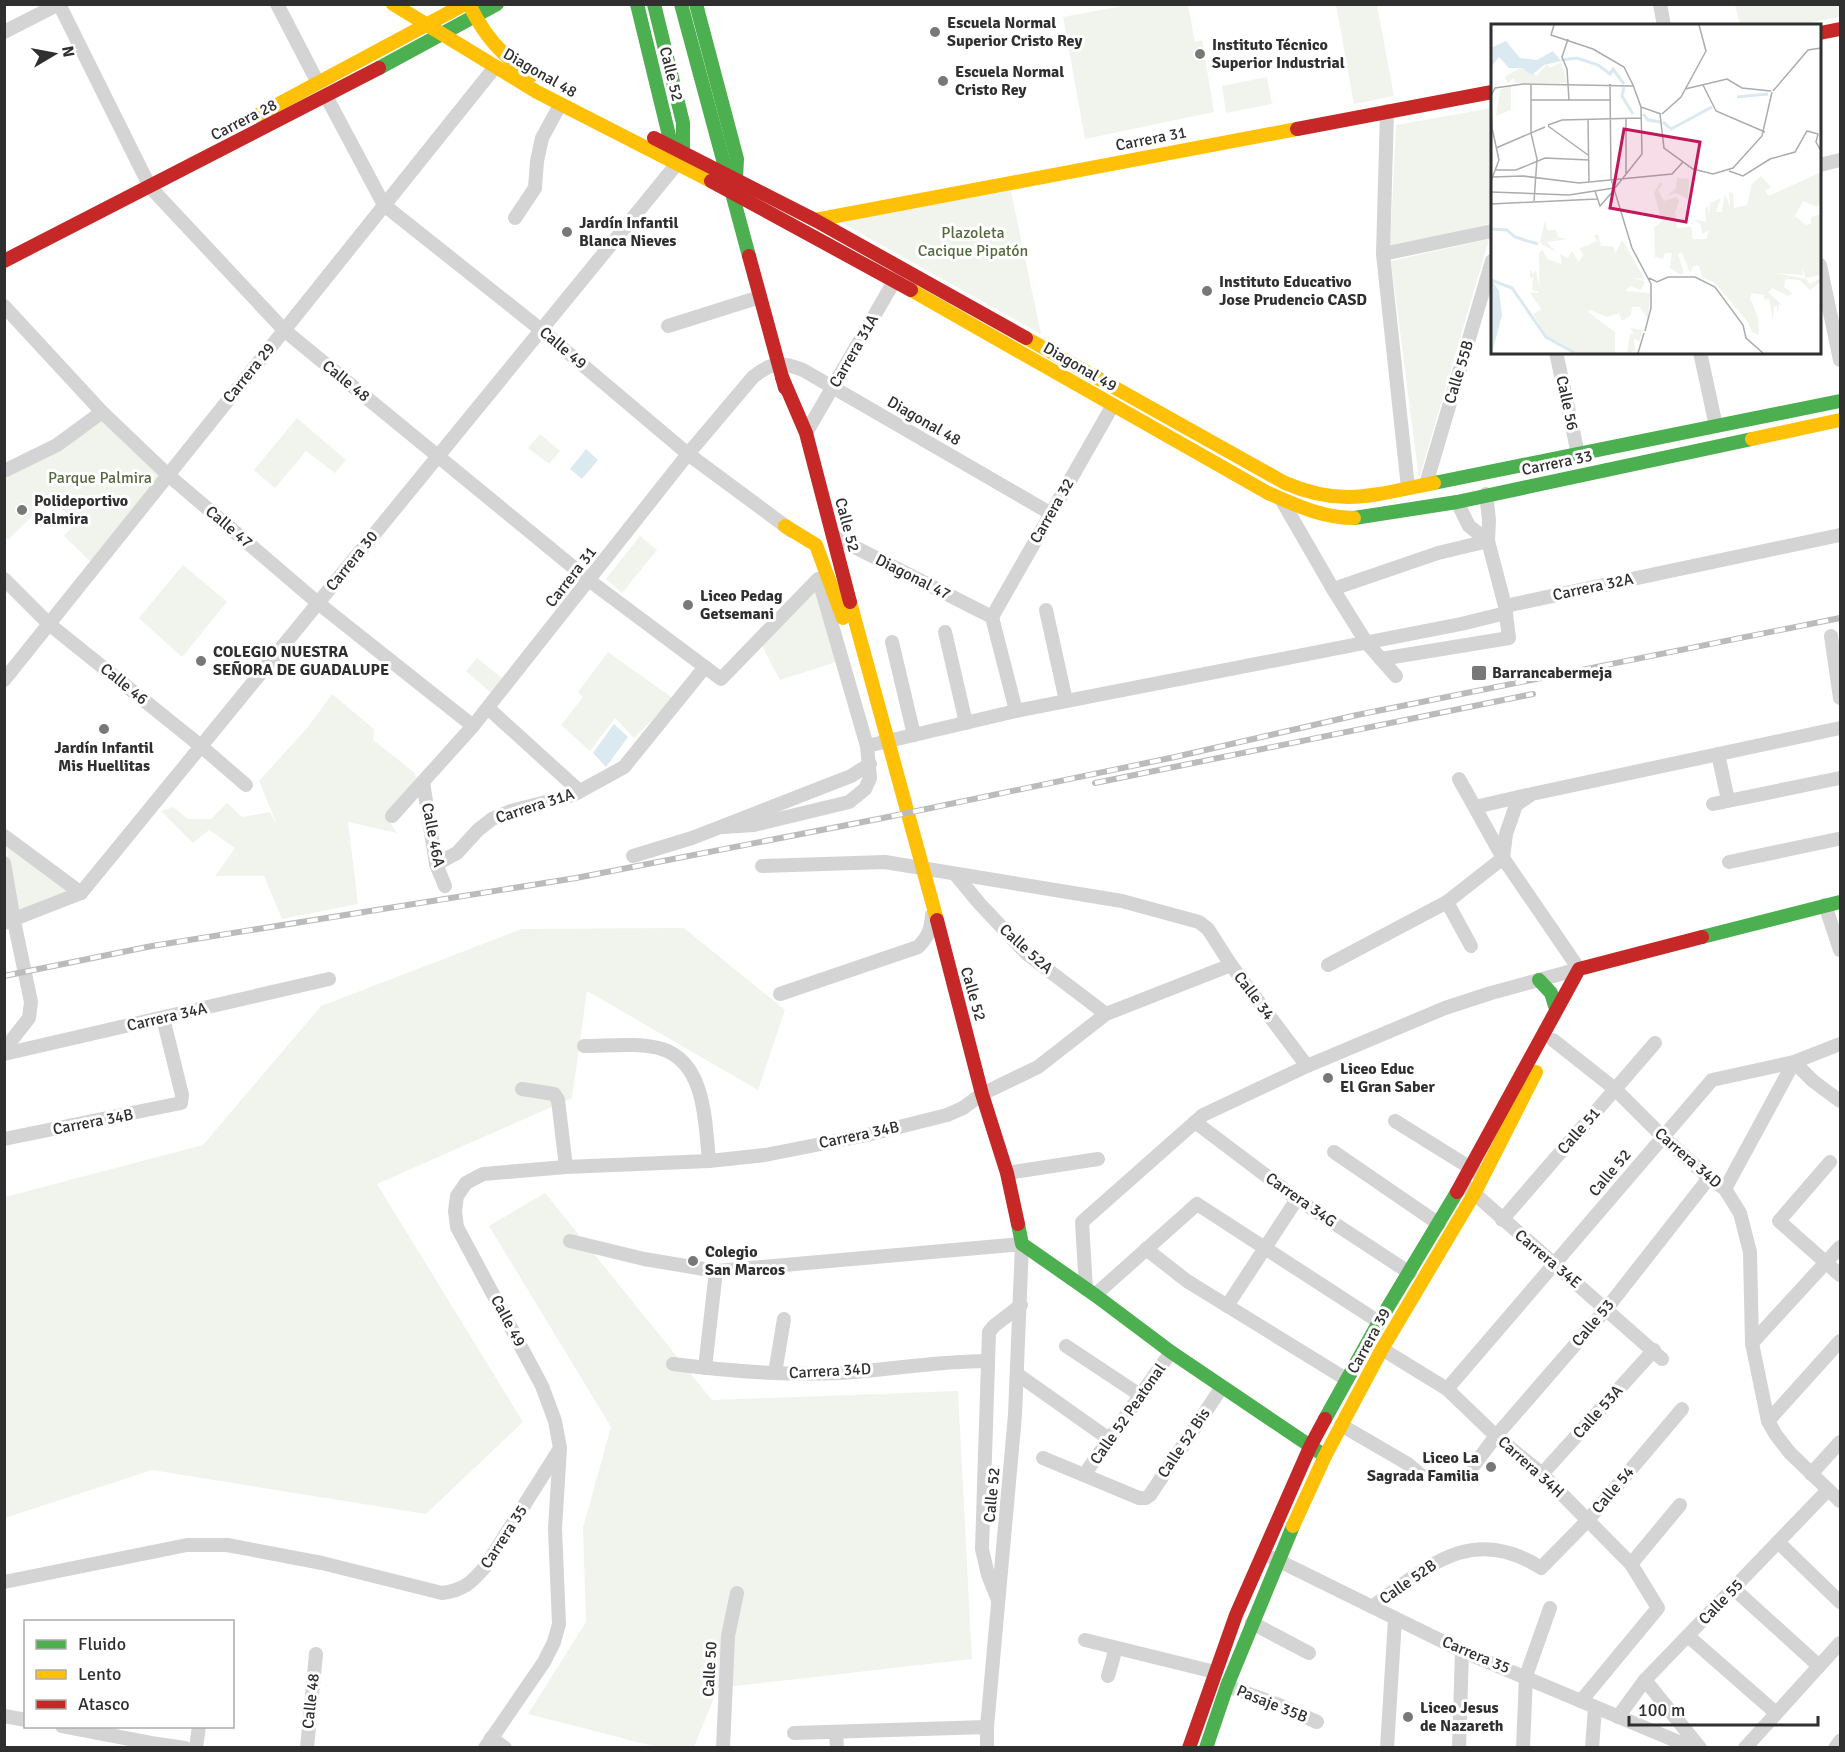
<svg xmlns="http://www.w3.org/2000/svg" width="1845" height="1752" font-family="Signika,sans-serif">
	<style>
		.green { fill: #f1f4ec }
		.water { fill: #daeaf0 }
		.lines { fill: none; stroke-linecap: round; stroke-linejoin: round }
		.street { stroke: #d4d4d4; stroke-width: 14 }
		.fast { stroke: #4caf50; stroke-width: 14 }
		.slow { stroke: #ffc107; stroke-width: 14 }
		.jam { stroke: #c62828; stroke-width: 14 }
		.rail-casing { stroke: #bbb; stroke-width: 6 }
		.rail { stroke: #fff; stroke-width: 4; stroke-dasharray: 11; stroke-linecap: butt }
		.poi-dot { fill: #787878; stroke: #fff; stroke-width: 2 }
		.labels { text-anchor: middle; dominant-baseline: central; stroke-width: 6; stroke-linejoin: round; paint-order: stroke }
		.poi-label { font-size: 16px; font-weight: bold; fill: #2f2f2f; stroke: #fff; text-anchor: start }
		.street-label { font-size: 16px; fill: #2f2f2f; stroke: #fff }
		.park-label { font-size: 16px; fill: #56693e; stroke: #fff }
		.inset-river { fill: none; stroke: #daeaf0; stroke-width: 3 }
		.inset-road { fill: none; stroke: #acacac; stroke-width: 1.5 }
		.view { fill: #c2185b; fill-opacity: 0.15; stroke: #c2185b; stroke-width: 3 }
		.inset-edge { fill: none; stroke: #2f2f2f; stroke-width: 3 }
	</style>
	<rect width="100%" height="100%" fill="#fff"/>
	<g class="green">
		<path d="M1128,5H1188L1195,42L1202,40L1214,112L1085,139L1063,17Z"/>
		<path d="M1336,5H1377L1394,96L1354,104Z"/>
		<path d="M1735,5H1840V17L1796,25H1740Z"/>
		<path d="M1267,77L1272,104L1226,113L1222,86Z"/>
		<path d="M1492,108V223L1390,248L1396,125Z"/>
		<path d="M1010,187L1041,334L835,219Z"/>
		<path d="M1489,239L1419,479L1391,261Z"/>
		<path d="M102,412L167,474L92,563L64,536L76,523L51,498L8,540L5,537V480L19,466Z"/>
		<path d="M297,418L346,460L335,473L306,451L275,488L254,470Z"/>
		<path d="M540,434L560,451L549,464L528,448Z"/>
		<path d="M640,536L657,550L622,593L606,579Z"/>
		<path d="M183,565L227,602L182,657L139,618Z"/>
		<path d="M818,579L842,660L780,680L759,640Z"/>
		<path d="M608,652L674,699L634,738L615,718L590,751L561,725L583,697L578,692Z"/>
		<path d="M477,658L503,679L491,693L466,671Z"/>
		<path d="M332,694L374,729L373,740L415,773L417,783L386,816L397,833L348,822L358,904L282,919L264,876H215L235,848L209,830L193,843L161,811L173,807L188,819H211L227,803L242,817L270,812L277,825L259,781L308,727Z"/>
		<path d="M5,839L74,892L17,916Z"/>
		<path d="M684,928L785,1010L758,1090L587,991L572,1098L377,1184L523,1422L426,1514L152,1470L5,1518V1197L203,1145L321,1006L522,929Z"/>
		<path d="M545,1193L712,1400L958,1391L972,1659L718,1688L694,1747H657L528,1714L586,1622L583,1528L611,1427L489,1226Z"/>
	</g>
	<g class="water">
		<path d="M586,449L598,460L582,479L570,469Z"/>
		<path d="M614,724L628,737L606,767L593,753Z"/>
	</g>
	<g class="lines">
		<g class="street">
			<path d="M59,4L150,187L284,330L590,581L721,679L818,579"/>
			<path d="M277,4L318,83"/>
			<path d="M1660,4L1664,26"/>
			<path d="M4,32L59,4"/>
			<path d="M326,96L384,205L540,329L688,454L792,531"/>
			<path d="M1387,111L1383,254L1408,488"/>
			<path d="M1820,165L1840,160"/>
			<path d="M515,218L535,188L537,161L542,138L560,105"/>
			<path d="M1383,254L1492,231"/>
			<path d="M1820,265L1840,360"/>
			<path d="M4,306L102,412L167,474L318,603L473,726"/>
			<path d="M668,326L760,297"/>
			<path d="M1556,352L1578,454"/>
			<path d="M1700,352L1716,426"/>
			<path d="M806,433L899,273"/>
			<path d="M4,471L57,445L102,412"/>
			<path d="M1426,484L1492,261"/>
			<path d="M1281,499L1333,589L1366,642L1396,676"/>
			<path d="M1457,502L1469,526L1488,541"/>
			<path d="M833,536L992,617"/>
			<path d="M4,579L49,624L202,747L246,785"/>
			<path d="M1333,589L1438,553L1488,541"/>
			<path d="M1505,606L1840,535"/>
			<path d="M1046,610L1066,701"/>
			<path d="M992,617L1113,405"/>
			<path d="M992,617L1016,711"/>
			<path d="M945,632L966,723"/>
			<path d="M1831,636L1840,698"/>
			<path d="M892,642L914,735"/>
			<path d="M1381,659L1509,638L1505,606L1488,541L1489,520L1486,494"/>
			<path d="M4,680L495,67"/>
			<path d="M488,708L575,787"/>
			<path d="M867,746L1016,711L1461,624L1506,613"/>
			<path d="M1718,754L1728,800"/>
			<path d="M423,782L436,864L445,886"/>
			<path d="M1713,804L1840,778"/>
			<path d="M1475,807L1527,795"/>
			<path d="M392,816L473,726L688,454L753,377C772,362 780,361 803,370L1050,513"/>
			<path d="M723,827L754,825L849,802L865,789L870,778L867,746L820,584"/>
			<path d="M4,836L81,893"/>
			<path d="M633,856L692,838L851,776L870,764"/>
			<path d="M1729,862L1838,839"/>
			<path d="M4,863L14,921L31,1002L29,1018L4,1050"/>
			<path d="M436,864L457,853L478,830L492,819L511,811L573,795L624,767L705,667"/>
			<path d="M762,866L885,862L1122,901L1199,922L1208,929L1231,965L1307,1066"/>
			<path d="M955,874L979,903L1027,954L1106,1014"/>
			<path d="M1447,902L1471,946"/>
			<path d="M1825,905L1840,950"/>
			<path d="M4,923L81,893L676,165"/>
			<path d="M1328,965L1447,902L1503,858L1506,834L1516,805L1532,794L1840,728"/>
			<path d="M780,994L918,947C928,937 931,930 932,915"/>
			<path d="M1553,1040L1615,1089L1662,1136L1709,1178L1725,1189L1740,1213L1750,1252L1752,1343L1768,1421L1776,1435L1790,1453L1840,1501"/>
			<path d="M584,1046C607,1046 641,1042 662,1049C706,1063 705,1123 709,1161"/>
			<path d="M4,1054L329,979"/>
			<path d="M522,1089L554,1094L558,1100L566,1167"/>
			<path d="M1395,1121L1477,1172"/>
			<path d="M1195,1122L1297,1199L1410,1273"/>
			<path d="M4,1139L181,1103L182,1095L163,1018"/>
			<path d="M1334,1152L1439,1224"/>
			<path d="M1830,1162L1779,1221L1840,1275"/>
			<path d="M1007,1173L1098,1159"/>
			<path d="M1468,1188L1662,1359"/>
			<path d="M1725,1189L1794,1062L1813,1081L1840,1101"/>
			<path d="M1502,1220L1655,1043"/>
			<path d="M570,1241L644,1259L716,1271L1022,1244L1015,1415L987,1727V1748"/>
			<path d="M1146,1249L1187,1281L1346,1379"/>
			<path d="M1086,1289L1082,1222L1203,1115L1307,1066L1445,1008L1491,993L1579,969L1503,858L1459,779"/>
			<path d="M1095,1295L1197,1204L1379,1322"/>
			<path d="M1227,1306L1297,1199"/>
			<path d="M1752,1343L1840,1247"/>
			<path d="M1066,1346L1140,1395"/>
			<path d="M1382,1349L1447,1389L1496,1436L1542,1474L1631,1564L1658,1608L1581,1701"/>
			<path d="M673,1364C728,1371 784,1376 840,1373C889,1370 937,1361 987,1361"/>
			<path d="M705,1368L716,1271"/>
			<path d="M775,1373L784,1319"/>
			<path d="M1017,1374L1109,1439"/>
			<path d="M1447,1389L1712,1080L1794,1062L1840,1044"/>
			<path d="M1768,1421L1840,1341"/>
			<path d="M1341,1425L1408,1464L1421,1475"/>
			<path d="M1043,1458L1139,1498H1146L1150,1495L1222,1387"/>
			<path d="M1474,1465L1496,1436L1607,1308L1709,1178"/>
			<path d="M1542,1474L1654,1350"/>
			<path d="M1811,1474L1840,1442"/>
			<path d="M1084,1475L1171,1352"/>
			<path d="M1778,1542L1840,1602"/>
			<path d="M1273,1558L1462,1651L1693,1748"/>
			<path d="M1631,1564L1680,1505"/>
			<path d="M4,1582L187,1545H227L322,1563L442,1593C464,1590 471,1583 485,1567L559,1450"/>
			<path d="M1733,1588L1819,1666"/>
			<path d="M998,1600L988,1575L982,1549L989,1332L994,1326L1021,1305"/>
			<path d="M1372,1607C1427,1567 1472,1523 1541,1568L1588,1520L1682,1409"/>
			<path d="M1252,1623L1309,1653"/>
			<path d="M1688,1636L1776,1713"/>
			<path d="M1085,1640L1215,1672"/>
			<path d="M1108,1676L1116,1648"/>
			<path d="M1645,1680L1700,1748"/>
			<path d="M1227,1686L1279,1705L1317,1722"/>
			<path d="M4,1716L26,1720"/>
			<path d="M1618,1717L1645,1680L1828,1490"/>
			<path d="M62,1726L151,1743L185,1748"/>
			<path d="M836,1732L837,1748"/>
			<path d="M794,1733L987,1727"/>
			<path d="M491,1738L505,1748"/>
			<path d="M196,1748L199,1726"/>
			<path d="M307,1748L316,1654"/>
			<path d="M485,1748L544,1662L554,1642L559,1624L555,1529L560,1448L555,1421L542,1386L457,1227L455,1211L457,1196L466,1183L483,1174L566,1167L709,1161L765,1155L867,1135L947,1115L963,1108L982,1094L1038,1067L1106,1014L1231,965"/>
			<path d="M723,1748L728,1636L737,1593"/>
			<path d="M1387,1748L1395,1619"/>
			<path d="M1459,1748L1462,1651"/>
			<path d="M1523,1748L1526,1676L1550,1608"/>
			<path d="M1592,1748L1595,1708"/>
			<path d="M1745,1748L1840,1643"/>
			<path d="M1835,1748L1840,1741"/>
		</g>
		<g class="fast">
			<path d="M637,4L674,156"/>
			<path d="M654,4L683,123V153L677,162"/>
			<path d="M681,4L749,256"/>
			<path d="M696,4L737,159L736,179L733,187"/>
			<path d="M379,68L497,4"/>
			<path d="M1434,483L1840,401"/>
			<path d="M1354,518L1457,502L1752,439"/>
			<path d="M1702,937L1840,902"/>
			<path d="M1539,980L1551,993L1556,1009"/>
			<path d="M1018,1224L1022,1244L1095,1295L1171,1352L1325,1456"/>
			<path d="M1325,1419L1379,1322L1457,1192"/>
			<path d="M1206,1748L1227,1686L1293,1526"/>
		</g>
		<g class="slow">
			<path d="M393,4L537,92L711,181"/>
			<path d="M469,4C483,34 503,58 532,75"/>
			<path d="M256,116L465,4"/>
			<path d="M815,220L1297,129"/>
			<path d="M911,290L1268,493C1296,505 1322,518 1354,518"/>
			<path d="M1026,338L1285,483C1343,508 1376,494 1434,483"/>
			<path d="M1752,439L1840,420"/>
			<path d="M785,526L816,545L843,618"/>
			<path d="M850,602L937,920"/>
			<path d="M1293,1526L1325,1456L1382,1349L1474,1194L1536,1072"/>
		</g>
		<g class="jam">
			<path d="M1820,33L1840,29"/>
			<path d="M1297,129L1492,92"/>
			<path d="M654,138L815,220L1026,338"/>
			<path d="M711,181L911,290"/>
			<path d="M749,256L785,388"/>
			<path d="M4,261L379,68"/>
			<path d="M782,377L806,433L850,602"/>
			<path d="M937,920L982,1094L1007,1173L1018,1224"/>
			<path d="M1457,1192L1579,969L1702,937"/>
			<path d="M1189,1748L1236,1615L1310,1447L1325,1419"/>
		</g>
		<g class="rail-casing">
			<g id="rail">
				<path d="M1095,783L1533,694"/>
				<path d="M4,976L152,946L576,878L883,818L1175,757L1357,715L1840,618"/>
			</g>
		</g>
		<use href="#rail" class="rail"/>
	</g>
	<g class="poi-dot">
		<circle cx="935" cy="32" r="6"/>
		<circle cx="1200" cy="54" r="6"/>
		<circle cx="943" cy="81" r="6"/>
		<circle cx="567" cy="232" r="6"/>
		<circle cx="1207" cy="291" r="6"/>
		<circle cx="22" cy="510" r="6"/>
		<circle cx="688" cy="605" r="6"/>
		<circle cx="201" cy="661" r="6"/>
		<rect x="1471" y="665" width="16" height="16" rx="3"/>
		<circle cx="104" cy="729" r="6"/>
		<circle cx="1328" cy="1078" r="6"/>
		<circle cx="693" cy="1261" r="6"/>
		<circle cx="1491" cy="1467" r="6"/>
		<circle cx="1408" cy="1717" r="6"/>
	</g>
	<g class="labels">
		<g class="poi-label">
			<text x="947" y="23">Escuela Normal<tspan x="947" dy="18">Superior Cristo Rey</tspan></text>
			<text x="1212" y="45">Instituto Técnico<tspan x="1212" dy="18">Superior Industrial</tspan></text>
			<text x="955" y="72">Escuela Normal<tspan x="955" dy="18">Cristo Rey</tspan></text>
			<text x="579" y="223">Jardín Infantil<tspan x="579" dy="18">Blanca Nieves</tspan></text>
			<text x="1219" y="282">Instituto Educativo<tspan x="1219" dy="18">Jose Prudencio CASD</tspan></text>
			<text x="34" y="501">Polideportivo<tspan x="34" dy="18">Palmira</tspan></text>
			<text x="700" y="596">Liceo Pedag<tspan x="700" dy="18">Getsemani</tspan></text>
			<text x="213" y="652">COLEGIO NUESTRA<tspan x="213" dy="18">SEÑORA DE GUADALUPE</tspan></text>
			<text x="1492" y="673">Barrancabermeja</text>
			<text x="104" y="748" text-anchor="middle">Jardín Infantil<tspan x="104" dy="18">Mis Huellitas</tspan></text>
			<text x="1340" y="1069">Liceo Educ<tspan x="1340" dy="18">El Gran Saber</tspan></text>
			<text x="705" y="1252">Colegio<tspan x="705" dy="18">San Marcos</tspan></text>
			<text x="1479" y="1458" text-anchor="end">Liceo La<tspan x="1479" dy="18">Sagrada Familia</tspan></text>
			<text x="1420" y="1708">Liceo Jesus<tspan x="1420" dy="18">de Nazareth</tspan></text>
		</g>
		<g class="street-label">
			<text transform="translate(540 73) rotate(30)">Diagonal 48</text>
			<text transform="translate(671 74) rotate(76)">Calle 52</text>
			<text transform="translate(244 120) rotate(-27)">Carrera 28</text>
			<text transform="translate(1151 139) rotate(-11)">Carrera 31</text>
			<text transform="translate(563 348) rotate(40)">Calle 49</text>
			<text transform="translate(854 351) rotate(-60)">Carrera 31A</text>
			<text transform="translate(1080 367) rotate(30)">Diagonal 49</text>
			<text transform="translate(1459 372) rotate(-73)">Calle 55B</text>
			<text transform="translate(249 373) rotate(-51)">Carrera 29</text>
			<text transform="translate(346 381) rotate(39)">Calle 48</text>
			<text transform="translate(1567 403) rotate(78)">Calle 56</text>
			<text transform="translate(924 421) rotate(30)">Diagonal 48</text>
			<text transform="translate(1557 463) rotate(-12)">Carrera 33</text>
			<text transform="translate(1052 511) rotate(-60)">Carrera 32</text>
			<text transform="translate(847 525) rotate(75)">Calle 52</text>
			<text transform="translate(229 527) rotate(40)">Calle 47</text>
			<text transform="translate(352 561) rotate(-51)">Carrera 30</text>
			<text transform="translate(571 577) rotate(-52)">Carrera 31</text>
			<text transform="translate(913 577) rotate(27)">Diagonal 47</text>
			<text transform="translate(1593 587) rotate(-12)">Carrera 32A</text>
			<text transform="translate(124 684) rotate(39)">Calle 46</text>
			<text transform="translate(535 806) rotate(-18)">Carrera 31A</text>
			<text transform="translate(433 835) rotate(79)">Calle 46A</text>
			<text transform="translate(1026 949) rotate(42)">Calle 52A</text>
			<text transform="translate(973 994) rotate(74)">Calle 52</text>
			<text transform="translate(1254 996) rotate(53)">Calle 34</text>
			<text transform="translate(167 1017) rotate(-13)">Carrera 34A</text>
			<text transform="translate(93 1122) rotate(-11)">Carrera 34B</text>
			<text transform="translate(1579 1131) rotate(-49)">Calle 51</text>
			<text transform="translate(859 1135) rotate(-12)">Carrera 34B</text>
			<text transform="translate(1688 1158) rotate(41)">Carrera 34D</text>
			<text transform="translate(1610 1173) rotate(-50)">Calle 52</text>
			<text transform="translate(1301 1200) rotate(35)">Carrera 34G</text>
			<text transform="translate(1548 1259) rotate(40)">Carrera 34E</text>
			<text transform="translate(508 1321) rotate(62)">Calle 49</text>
			<text transform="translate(1593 1323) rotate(-50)">Calle 53</text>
			<text transform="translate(1369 1341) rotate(-61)">Carrera 39</text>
			<text transform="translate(830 1371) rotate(-3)">Carrera 34D</text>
			<text transform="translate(1598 1412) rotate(-48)">Calle 53A</text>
			<text transform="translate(1128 1414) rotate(-55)">Calle 52 Peatonal</text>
			<text transform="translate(1184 1443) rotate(-56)">Calle 52 Bis</text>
			<text transform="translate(1531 1467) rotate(42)">Carrera 34H</text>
			<text transform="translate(1613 1490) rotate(-50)">Calle 54</text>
			<text transform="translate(992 1495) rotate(-85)">Calle 52</text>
			<text transform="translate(504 1537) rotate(-57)">Carrera 35</text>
			<text transform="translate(1408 1582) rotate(-35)">Calle 52B</text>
			<text transform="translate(1721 1602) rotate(-46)">Calle 55</text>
			<text transform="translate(1476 1655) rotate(23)">Carrera 35</text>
			<text transform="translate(710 1669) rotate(-87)">Calle 50</text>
			<text transform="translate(311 1701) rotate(-84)">Calle 48</text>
			<text transform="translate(1272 1704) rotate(22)">Pasaje 35B</text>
		</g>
		<g class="park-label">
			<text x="973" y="233">Plazoleta<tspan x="973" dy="18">Cacique Pipatón</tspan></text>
			<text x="100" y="478">Parque Palmira</text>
		</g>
	</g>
	<g transform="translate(1491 24)">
		<rect width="330" height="330" fill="#fff"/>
		<path d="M70,38L76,59H24L23,54L17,59L13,53L29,44L46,51L56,40L59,44ZM20,61V86L5,92L9,66ZM330,148V178L326,183L312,177L304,192L315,201L320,200V193L330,190V251L315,254L311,244L312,251L284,249L315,255L319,260L328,255L329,258L319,266L309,256L294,255L293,263L301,269L297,272L281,264L277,268L292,282L288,280L287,290L286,282L283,283L282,297L278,274L274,276L273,271L261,269L259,274L267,293L268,311L261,308L257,298L224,259L211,253L208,242H202L199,249L191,229L187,230L193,249L190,251L179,244L181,229H174L172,235L164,233L163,204L171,197L163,169L169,158L172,160L167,166L173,177L185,173L188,177L184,189L186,204L200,203L202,215H215L218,206L211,210L210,201L203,195L215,198L214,185L217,181L218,193L219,179L230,174L225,188H231L234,170L239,183L238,168L242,169L243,184L256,181L261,160L270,152L280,163L274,167L278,172ZM186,154L198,155L197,175L185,169L176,172L185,164ZM54,196L56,206H65L67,213L76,215L56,218L65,228L49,219ZM103,211H107L110,222H122L124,230L131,216L154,255L140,254L154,257L150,266L139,262L135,267L159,269L157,295L149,283H141L140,291L131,297L128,289L116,293L99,286L97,288L124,308V329H85L54,311L49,306L37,287L50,302L42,290L50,285L39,269L49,268L41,266L42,253L39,254V246L42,250L45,246L48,261V229L51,226L58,236L71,240L69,230L77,234L81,227L88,238L92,230L88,225L106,217ZM139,304L152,306L148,318L143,314L144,327L136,329L139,310H143Z" fill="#f1f4ec"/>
		<path d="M15,17L29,34L46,36L62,27L70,37L53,41L41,51L31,44H18L8,33L0,43V24ZM0,255L8,267L11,291L1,329Z" fill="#daeaf0"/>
		<path class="inset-river" d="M70,36L86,34L107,41L119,50L122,45L133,60M133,63L131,72L142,90M246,73L277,70M152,90L157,96L170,98M172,98L180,105L221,83M0,205L16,206L24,213L47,220M0,256L21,264L55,313L84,329"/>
		<path class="inset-road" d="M63,1L60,11L102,25L133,43L142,61L150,83L151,130L124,164M77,15L71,33L76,45L78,76M40,60V109L46,135L43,177M119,60L120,155L141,224L160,260V284L154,307M212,61L225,87L274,108M194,65L236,55L251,64L280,67M282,67L317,26L330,24M40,76H120M150,83L170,90M169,90L173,124L202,145L222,150L242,144L271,112L281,68M171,90L190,73L215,27L208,1M135,94V150M97,96L98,158M57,101L71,96L150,94M57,102L97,131M5,124L54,103M5,146H25L54,134L98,136M238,147L252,152L279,135L304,128L316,107L327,110L325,118L330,127M1,153L32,152L88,159L181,150L192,138M0,157L8,136L1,104L0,72L4,64L32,60L143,62M104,167L109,182L124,165M0,168L78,171L123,164M0,180L106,175M158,254L166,258L177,253H204L224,263L252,301L255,314L272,329M147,329L153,309"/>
		<path class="view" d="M133,105L209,118L195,198L119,184Z"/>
		<rect width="330" height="330" class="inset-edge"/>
	</g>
	<rect width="1845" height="1752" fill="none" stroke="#2f2f2f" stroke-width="12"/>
	<rect x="24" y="1620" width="210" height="108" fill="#ffffff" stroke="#acacac" stroke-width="1.5"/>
	<rect x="36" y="1640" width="30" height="9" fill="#4caf50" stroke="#acacac" stroke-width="1.5"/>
	<text x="78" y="1650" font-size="18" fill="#2f2f2f">Fluido</text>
	<rect x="36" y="1670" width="30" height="9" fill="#ffc107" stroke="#acacac" stroke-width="1.5"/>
	<text x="78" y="1680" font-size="18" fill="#2f2f2f">Lento</text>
	<rect x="36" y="1700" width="30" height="9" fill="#c62828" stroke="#acacac" stroke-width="1.5"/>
	<text x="78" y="1710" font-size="18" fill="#2f2f2f">Atasco</text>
	<g transform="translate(54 54) rotate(80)" stroke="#ffffff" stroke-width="4.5" paint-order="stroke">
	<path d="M0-4.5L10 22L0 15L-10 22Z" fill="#2f2f2f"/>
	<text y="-9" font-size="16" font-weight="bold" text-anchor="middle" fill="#2f2f2f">N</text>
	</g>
	<path d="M1629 1716v9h189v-9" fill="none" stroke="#2f2f2f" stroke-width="3"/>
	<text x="1638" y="1716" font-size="18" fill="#2f2f2f" stroke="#ffffff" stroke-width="4.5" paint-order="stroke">100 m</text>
</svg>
